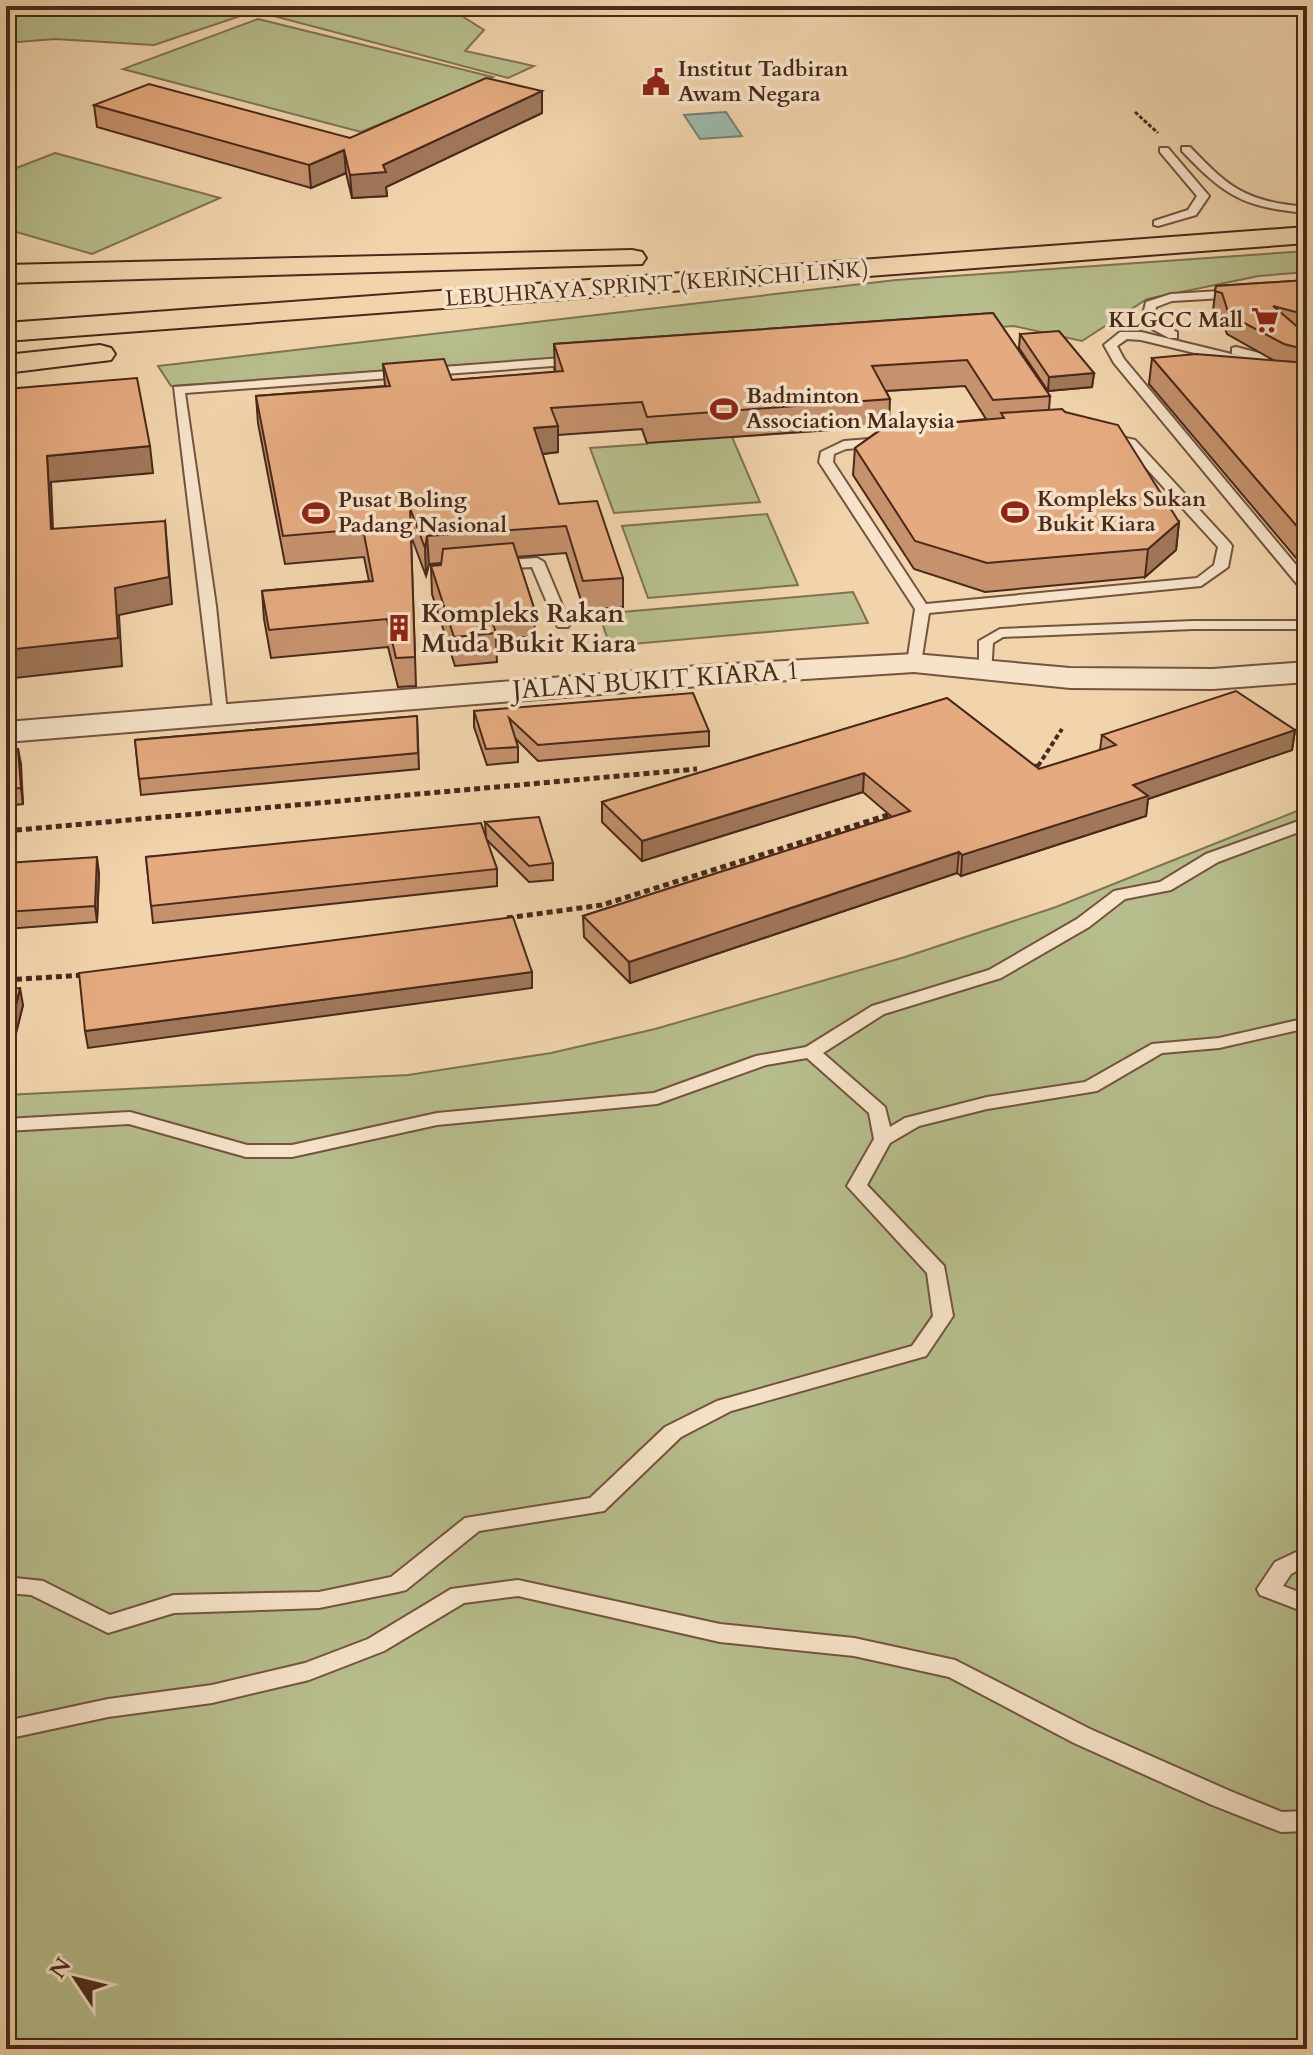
<svg xmlns="http://www.w3.org/2000/svg" width="1313" height="2055" font-family="Cardo,serif">
	<style>
		.green { fill: #b7bd8c; stroke: #807254; stroke-width: 2 }
		.water { fill: #9bb8aa; stroke: #7b7e71; stroke-width: 2 }
		.lines { fill: none; stroke-linecap: round; stroke-linejoin: round }
		.service-casing { stroke: #74533f; stroke-width: 4 }
		.minor-casing { stroke: #74533f; stroke-width: 4 }
		.motorway-casing { stroke: #4a281b; stroke-width: 4 }
		.path-far2 { stroke: #4a281b; stroke-width: 3; stroke-dasharray: 4 2; stroke-linecap: butt }
		.path-far1 { stroke: #4a281b; stroke-width: 4; stroke-dasharray: 5 3; stroke-linecap: butt }
		.path { stroke: #4a281b; stroke-width: 5; stroke-dasharray: 6 4; stroke-linecap: butt }
		.service { fill: #f6e3c9; fill-rule: evenodd }
		.minor { fill: #f6e3c9; fill-rule: evenodd }
		.motorway { fill: #f1d4ac; fill-rule: evenodd }
		.wall { fill: #c5926d; stroke: #4a281b; stroke-width: 2; fill-rule: evenodd }
		.shaded-wall { fill: #a07759; stroke: #4a281b; stroke-width: 2 }
		.building { fill: #e5aa7f; stroke: #4a281b; stroke-width: 2 }
		.labels { text-anchor: middle; dominant-baseline: central; stroke-width: 7; stroke-linejoin: round; paint-order: stroke }
		.far-poi-label { font-size: 22px; font-weight: bold; fill: #4a281b; stroke: #f6e3c9; text-anchor: start }
		.far-street-label { font-size: 22px; fill: #4a281b; stroke: #f6e3c9 }
		.poi-label { font-size: 26px; font-weight: bold; fill: #4a281b; stroke: #f6e3c9; text-anchor: start }
		.street-label { font-size: 26px; fill: #4a281b; stroke: #f6e3c9 }
	</style>
	<rect width="100%" height="100%" fill="#f1d4ac"/>
	<filter id="stains"><feTurbulence type="fractalNoise" baseFrequency=".0025" numOctaves="4"/><feColorMatrix values="0 0 0 0 .2 0 0 0 0 .09 0 0 0 0 .02 0 0 0 .5 -.17"/></filter>
	<radialGradient id="worn" r=".72"><stop offset=".6" stop-color="#630" stop-opacity="0"/><stop offset="1" stop-color="#630" stop-opacity=".3"/></radialGradient>
	<g class="green">
		<path d="M6,6H446L484,30L465,51L534,66L508,78L255,11L154,45L55,39L6,43Z"/>
		<path d="M258,19L493,77L361,132L123,69Z"/>
		<path d="M55,153L220,198L92,254L6,229V172Z"/>
		<path d="M1307,251V272L1259,276L1147,299L1082,341L1014,326L171,386L158,366L896,280Z"/>
		<path d="M816,352L936,372L946,387L872,392L889,426L732,437L760,502L614,513L590,448L647,444L642,429L575,433L554,369Z"/>
		<path d="M767,514L798,585L648,598L622,526Z"/>
		<path d="M853,592L868,623L610,646L599,614Z"/>
		<path d="M1307,807V2049H6V1095L408,1075L551,1053L655,1029L905,957L1056,907Z"/>
	</g>
	<path class="water" d="M726,112L742,136L700,139L684,115Z"/>
	<g class="lines">
		<g class="service-casing">
			<g id="service">
				<path d="M1182,147H1190C1231,190 1246,201 1307,207V213C1243,207 1226,197 1182,151Z"/>
				<path d="M1160,148H1168L1209,196L1196,215L1158,226L1154,225V221L1188,210L1197,196L1160,152Z"/>
				<path d="M1236,290L1240,291V297L1172,301L1156,307L1153,321L1177,332V338H1169L1141,323L1146,302L1171,294Z"/>
				<path d="M1120,332H1141L1252,359L1254,362L1248,366L1141,340L1127,339L1117,346L1124,359L1307,578V591L1302,590L1114,363L1104,345Z"/>
				<path d="M1236,347L1307,365V373L1232,354V348Z"/>
				<path d="M576,357L580,358V364L185,393L216,606L227,713L224,716H214L174,387Z"/>
				<path d="M1062,424L1135,440L1230,543L1232,546L1228,567L1201,586L929,613L921,663L914,667L909,666L907,663L915,609L819,462L821,452L844,441ZM1062,432L1126,446L1218,547L1214,565L1197,578L926,604L833,462L834,454L846,449Z"/>
				<path d="M537,558L544,562L570,624L568,627H558L556,624L532,567L496,569L489,565L496,561Z"/>
				<path d="M1193,621H1307V629H1193L1003,637L993,643L991,673H981L979,670V641L1000,629Z"/>
				<path d="M1307,818V829L1218,862L1171,890L1125,899L1089,927L1001,978L884,1014L823,1053L885,1107L890,1127L905,1118L987,1097L1085,1082L1152,1044L1219,1038L1307,1018V1028L1219,1048L1162,1053L1097,1091L987,1109L919,1126L890,1143L867,1185L944,1266L953,1316L926,1356L731,1411L681,1437L604,1511L479,1531L406,1590L398,1592L319,1608L174,1613L108,1633L31,1595L6,1593V1577L43,1581L110,1615L174,1595L319,1592L391,1577L465,1518L590,1498L665,1427L717,1401L912,1346L933,1316L927,1273L847,1186L874,1139L869,1113L807,1058L766,1065L657,1104L437,1125L292,1157H246L129,1124L6,1131V1119L130,1112L247,1145H292L437,1113L654,1093L756,1056L806,1047L872,1006L989,970L1077,919L1114,891L1160,882L1206,854Z"/>
				<path d="M1307,1547V1565L1291,1574L1283,1586L1307,1595V1613L1260,1595L1257,1589L1275,1562Z"/>
				<path d="M518,1580L720,1624L854,1638L955,1660L1090,1729L1230,1791L1282,1812L1307,1811V1831L1281,1832L1212,1805L1074,1743L949,1677L854,1656L720,1642L518,1596L464,1603L384,1651L309,1680L212,1703L108,1717L6,1739V1721L108,1699L212,1685L305,1663L368,1639L451,1589Z"/>
			</g>
		</g>
		<g class="minor-casing">
			<path id="minor" d="M914,654L1070,668L1213,669L1307,662V682L1213,689L1070,688L914,672L712,685L6,742V722L712,665Z"/>
		</g>
		<g class="motorway-casing">
			<g id="motorway">
				<path d="M1307,227V243L6,341V323Z"/>
				<path d="M632,250L642,252L646,258L642,264L6,283V265Z"/>
				<path d="M100,345L111,348L115,354L111,360L6,373V355Z"/>
			</g>
		</g>
		<path class="path-far2" d="M1135,112L1158,133"/>
		<path class="path-far1" d="M1038,766L1062,729"/>
		<g class="path">
			<path d="M1033,769L1039,764"/>
			<path d="M6,831L697,769"/>
			<path d="M507,918L602,905L894,813"/>
			<path d="M6,980L85,975"/>
		</g>
		<use href="#service" class="service"/>
		<use href="#minor" class="minor"/>
		<use href="#motorway" class="motorway"/>
	</g>
	<g class="wall">
		<path d="M94,105L350,138L542,113L386,187L387,196L352,198L346,173L311,188L97,127Z"/>
		<path d="M1307,280V571L1149,384L1152,358L1275,361L1227,334L1220,312L1213,311L1216,286Z"/>
		<path d="M993,313L1050,396L1049,410L1065,412L1179,522L1176,550L1145,577L985,592L914,569L853,475L855,448L885,426L647,443L642,429L558,435V452L542,454L559,504L623,578V607L584,610L566,553L517,557L534,608L535,636L496,640L497,662L455,666L432,594L431,566L441,565V563L429,564L426,576L411,536L416,686L398,687L388,647L271,658L264,619L262,591L369,581L364,557L285,564L258,423L256,396L385,386L383,364L452,380L555,372L554,344ZM965,386L986,419L904,427L889,424L890,399L886,391Z"/>
		<path d="M1020,334L1094,373L1092,387L1048,391L1019,348Z"/>
		<path d="M947,698L1039,769L1100,750L1102,735L1295,730L1292,750L1148,799L1146,816L961,876L957,873L630,983L584,937L583,916L892,817L863,792L642,861L602,822V802Z"/>
		<path d="M474,711L709,731V746L538,761L516,739L518,747V762L487,765L474,727Z"/>
		<path d="M417,716L419,769L141,795L135,740Z"/>
		<path d="M18,749L23,804L6,806V750Z"/>
		<path d="M485,822L553,863V880L529,882L486,839L497,869V886L153,923L146,857L486,837Z"/>
		<path d="M6,863L99,873L97,922L6,929Z"/>
		<path d="M6,989L23,1005L9,1061H6Z"/>
	</g>
	<g class="shaded-wall">
		<path d="M542,91V113L386,187L387,196L352,198L350,175L383,165Z"/>
		<path d="M344,150L346,173L311,188L309,165Z"/>
		<path d="M1094,373L1092,387L1048,391L1049,377Z"/>
		<path d="M558,426V452L535,455L534,428Z"/>
		<path d="M150,446L153,473L51,482L54,556L51,529L47,456Z"/>
		<path d="M165,521L172,604L119,615L122,666L6,679V650L115,588Z"/>
		<path d="M1179,522L1176,550L1145,577L1148,549Z"/>
		<path d="M427,536L429,564L426,576L425,548Z"/>
		<path d="M1295,730L1292,750L1148,799L1146,816L961,876L962,855L1133,785Z"/>
		<path d="M18,749L21,764L23,804L21,788Z"/>
		<path d="M864,773L863,792L642,861V841Z"/>
		<path d="M959,852L957,873L630,983L629,962Z"/>
		<path d="M97,857L99,873L97,922L95,906Z"/>
		<path d="M532,972V988L88,1048L85,1031Z"/>
		<path d="M20,988L23,1005L9,1061L7,1044Z"/>
	</g>
	<g class="building">
		<path d="M486,78L542,91L383,165L386,172L350,175L344,150L309,165L94,105L149,84L350,138Z"/>
		<path d="M1307,280V315L1273,306L1307,335V350L1284,344L1229,315L1222,293L1215,291L1216,286Z"/>
		<path d="M993,313L1050,396L993,400L967,360L872,366L890,399L647,417L642,402L551,408L558,426L534,428L559,504L597,501L623,578L583,581L566,526L427,536L425,548L410,508L415,657L396,658L387,619L269,630L262,591L373,581L363,529L283,536L256,396L390,386L383,364L444,359L452,380L563,371L554,344Z"/>
		<path d="M1059,331L1094,373L1049,377L1020,334Z"/>
		<path d="M1196,354L1307,363V538L1152,358Z"/>
		<path d="M137,378L150,446L47,456L51,529L165,521L169,577L115,588L118,638L6,650V389Z"/>
		<path d="M1062,409L1065,412L1118,425L1179,522L1148,549L987,563L915,541L855,448L892,422L901,421L904,427L1004,418L1001,413Z"/>
		<path d="M513,543L534,608L489,612L496,633L454,637L431,566L441,565L443,549Z"/>
		<path d="M1236,691L1295,730L1133,785L1148,796L962,855L959,852L629,962L583,916L910,811L864,773L642,841L602,802L947,698L1039,769L1116,745L1102,735Z"/>
		<path d="M693,693L709,731L538,745L509,718L518,747L486,749L474,711Z"/>
		<path d="M417,716L418,753L139,779L135,740Z"/>
		<path d="M18,749L21,788L6,789V750Z"/>
		<path d="M539,817L553,863L529,866L485,822Z"/>
		<path d="M481,823L497,869L151,906L146,857Z"/>
		<path d="M97,857L95,906L6,912V863Z"/>
		<path d="M513,917L532,972L85,1031L79,973Z"/>
		<path d="M20,988L7,1044H6V989Z"/>
	</g>
	<defs>
		<g id="civic-bare" transform="scale(2.16)"><path d="M-.6-6.5H3V-4.5H.6V-3L4-1V1h2V6H-6V1h2V-1L-.6-3ZM-1.2 2.5V6h2.4V2.5Z" fill="#8f2418" stroke="#f6e3c9" stroke-width="2.5" paint-order="stroke"/></g>
		<g id="supermarket-bare" transform="scale(2.16)"><path d="M-6-5.5h2.5l.6 2H6L4.5 2H-2.5L-4.4-4H-6ZM-1.5 3.2a1.3 1.3 0 1 0 .1 0ZM3 3.2a1.3 1.3 0 1 0 .1 0Z" fill="#8f2418" stroke="#f6e3c9" stroke-width="2.5" paint-order="stroke"/></g>
		<g id="stadium-bare" transform="scale(2.16)"><path d="M0-5a6.5 5 0 1 0 0 10a6.5 5 0 1 0 0-10ZM-3.5-1.8h7v3.6h-7Z" fill="#8f2418" stroke="#f6e3c9" stroke-width="2.5" paint-order="stroke"/></g>
		<g id="building-bare" transform="scale(2.16)"><path d="M-4-6H4V6H1V3H-1V6H-4ZM-2.5-4.3h1.7v1.8h-1.7ZM.8-4.3h1.7v1.8H.8ZM-2.5-1h1.7V.8h-1.7ZM.8-1h1.7V.8H.8Z" fill="#8f2418" stroke="#f6e3c9" stroke-width="2.5" paint-order="stroke"/></g>
	</defs>
	<g fill-rule="evenodd">
		<use href="#civic-bare" x="656" y="82"/>
		<use href="#supermarket-bare" x="1265" y="320"/>
		<use href="#stadium-bare" x="724" y="409"/>
		<use href="#stadium-bare" x="1015" y="512"/>
		<use href="#stadium-bare" x="316" y="513"/>
		<use href="#building-bare" x="399" y="628"/>
	</g>
	<g class="labels">
		<g class="far-poi-label">
			<text x="678" y="69">Institut Tadbiran<tspan x="678" dy="25">Awam Negara</tspan></text>
			<text x="1243" y="320" text-anchor="end">KLGCC Mall</text>
			<text x="746" y="396">Badminton<tspan x="746" dy="25">Association Malaysia</tspan></text>
			<text x="1037" y="499">Kompleks Sukan<tspan x="1037" dy="25">Bukit Kiara</tspan></text>
			<text x="338" y="500">Pusat Boling<tspan x="338" dy="25">Padang Nasional</tspan></text>
		</g>
		<g class="far-street-label">
			<text transform="translate(657 284) rotate(-4)">LEBUHRAYA SPRINT (KERINCHI LINK)</text>
		</g>
		<g class="poi-label">
			<text x="421" y="613">Kompleks Rakan<tspan x="421" dy="30">Muda Bukit Kiara</tspan></text>
		</g>
		<g class="street-label">
			<text transform="translate(656 680) rotate(-4)">JALAN BUKIT KIARA 1</text>
		</g>
	</g>
	<rect width="1313" height="2055" fill="none" stroke="#f1d4ac" stroke-width="32"/>
	<rect x="8" y="8" width="1297" height="2039" fill="none" stroke="#4a281b" stroke-width="4"/>
	<rect x="16" y="16" width="1281" height="2023" fill="none" stroke="#4a281b" stroke-width="2"/>
	<g transform="translate(76 1979) rotate(305)" stroke="#f6e3c9" stroke-width="6" paint-order="stroke">
	<path d="M0-6L14 30L0 20L-14 30Z" fill="#4a281b"/>
	<text y="-12" font-size="22" font-weight="bold" text-anchor="middle" fill="#4a281b">N</text>
	</g>
	<rect width="100%" height="100%" filter="url(#stains)"/>
	<rect width="100%" height="100%" fill="url(#worn)"/>
</svg>
